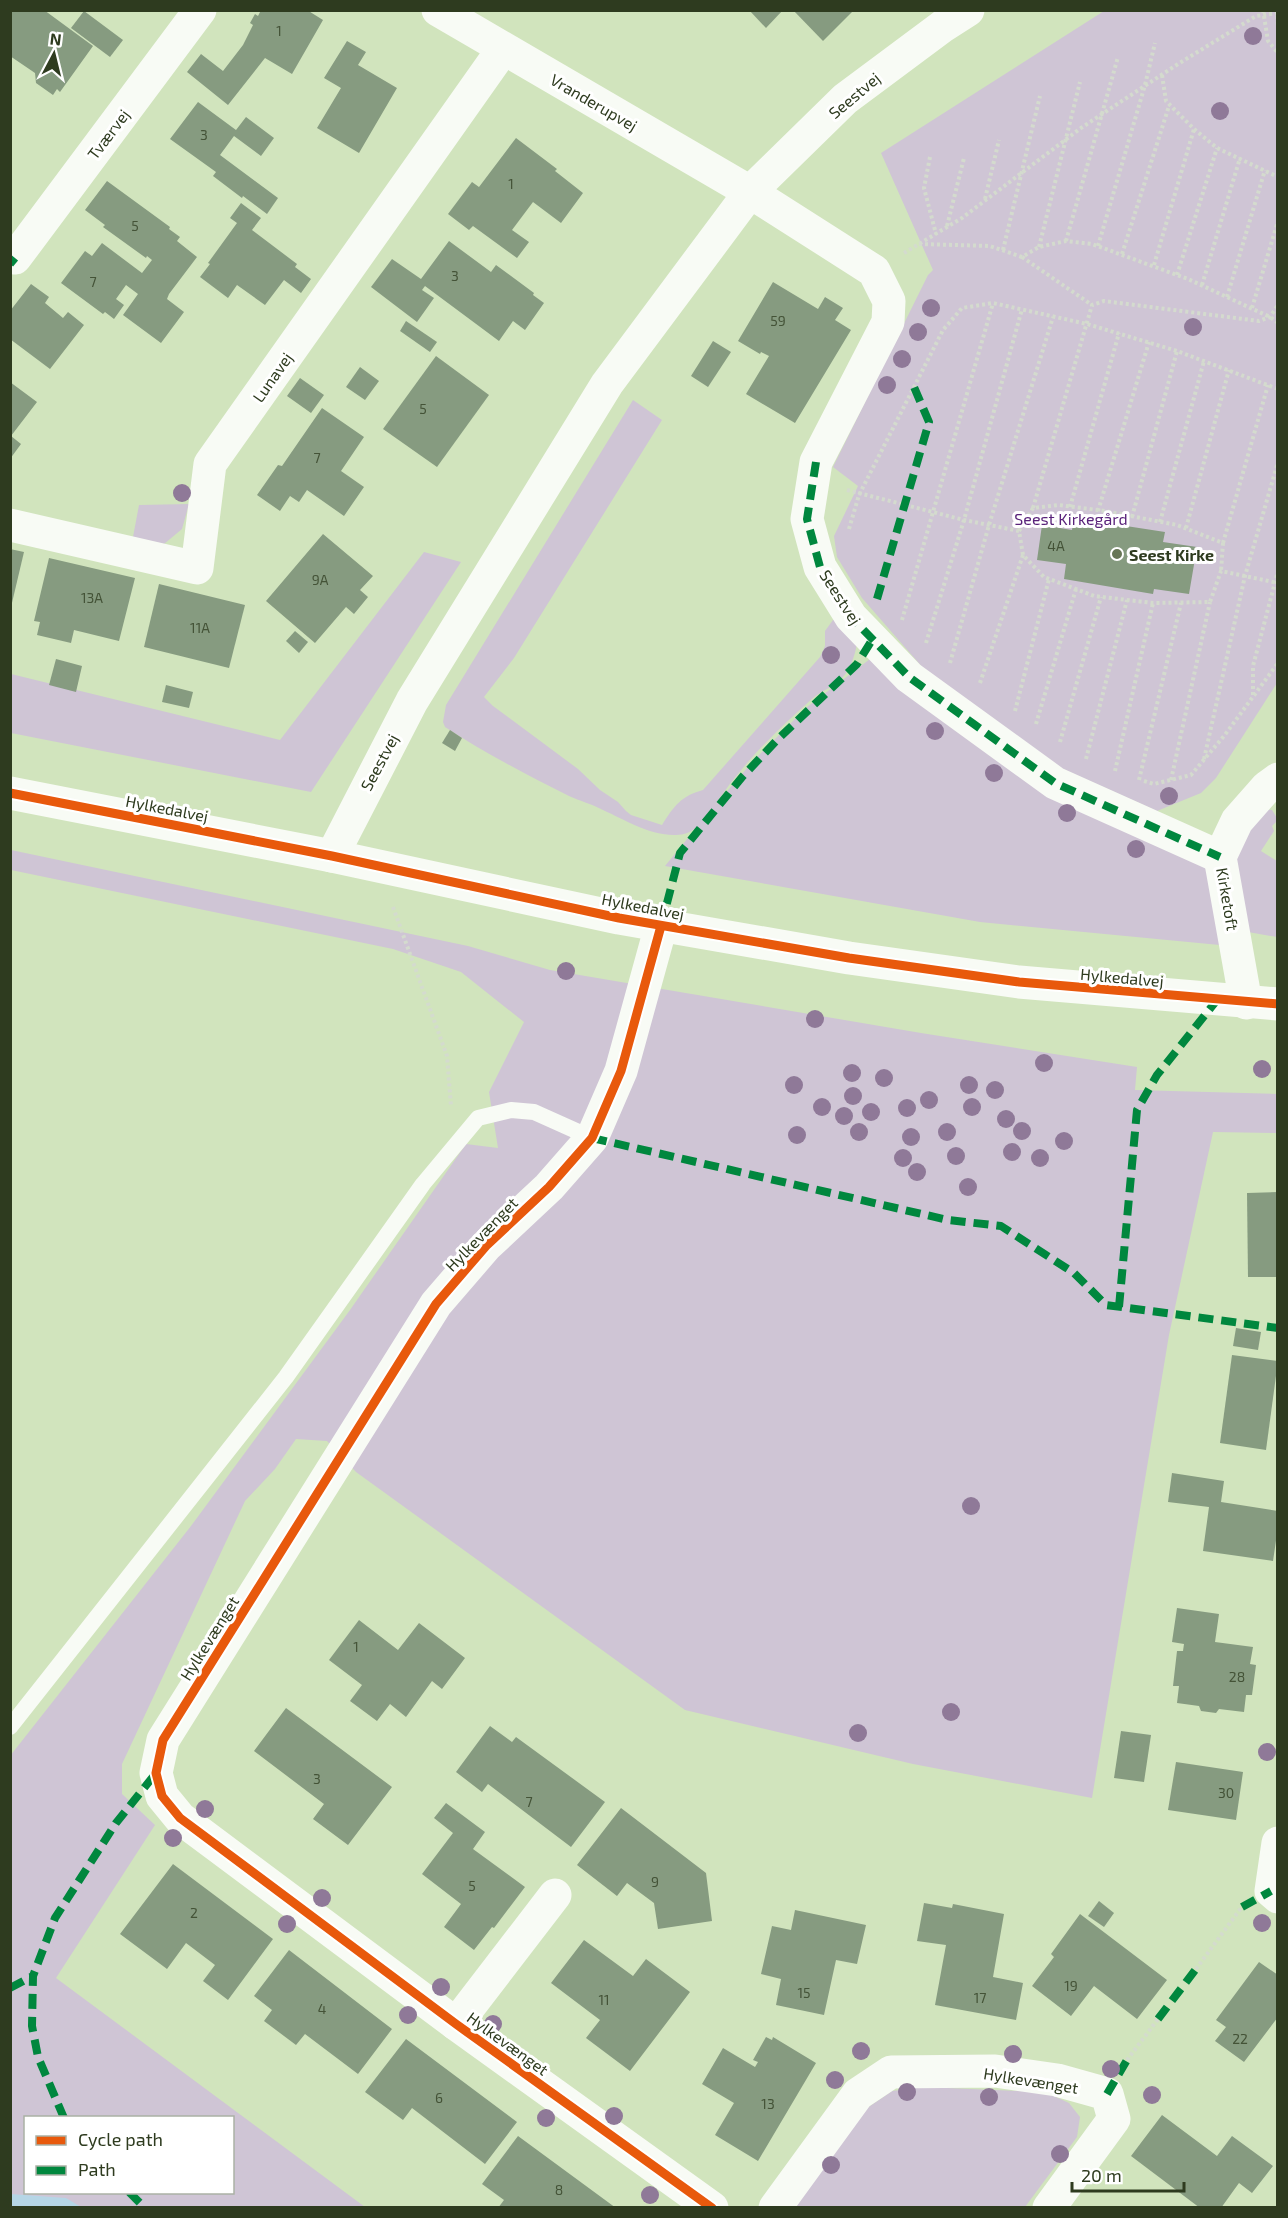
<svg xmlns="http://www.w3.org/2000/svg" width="1288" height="2218" font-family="'Exo 2',sans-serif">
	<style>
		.green { fill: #cfc5d5; fill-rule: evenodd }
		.water { fill: #b6d6e6 }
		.building { fill: #869b80 }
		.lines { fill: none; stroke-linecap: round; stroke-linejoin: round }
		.path { stroke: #d4dbce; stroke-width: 4; stroke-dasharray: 3 3; stroke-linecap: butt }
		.lane { stroke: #f8fbf5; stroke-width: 16 }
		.street { stroke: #f8fbf5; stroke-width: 33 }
		.secondary { stroke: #f8fbf5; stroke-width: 33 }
		.quiet { stroke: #00873e; stroke-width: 8; stroke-dasharray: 15 8; stroke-linecap: butt }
		.cycleway-casing { stroke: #fff; stroke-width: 13 }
		.cycleway { stroke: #e8590c; stroke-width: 9 }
		.tree { fill: #8f7998 }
		.poi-dot { fill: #677656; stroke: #fff; stroke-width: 2 }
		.labels { text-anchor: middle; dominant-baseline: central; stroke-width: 6; stroke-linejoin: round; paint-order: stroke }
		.number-label { font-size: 14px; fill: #445337 }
		.street-label { font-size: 16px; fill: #2e3b1f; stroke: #fff }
		.park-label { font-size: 16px; fill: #59227a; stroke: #fff }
		.poi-label { font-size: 16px; font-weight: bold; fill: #2e3b1f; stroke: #fff; text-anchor: start }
	</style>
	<rect width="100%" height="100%" fill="#d1e4bd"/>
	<g class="green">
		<path d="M1104,11H1277V683L1216,778L1201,793L1157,811L1056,766L923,668L862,598L837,557L834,536L858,486L833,467L928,275L933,270L881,153Z"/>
		<path d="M633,400L662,420L514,658L484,697L493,706L578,769L600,790L618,802L626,811L631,815L662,825C674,806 681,796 703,790L820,657L825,646V631L838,613L858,638C856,651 852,667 843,677C835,687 822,690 813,698C777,730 741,765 715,805L755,759L807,707L874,656L1205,863L1230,946L980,922L665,866L697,827C691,832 684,835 676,835C651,836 625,820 603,810C592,804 580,801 569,796C527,775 485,753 445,727L443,722L446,705Z"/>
		<path d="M189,504L182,529L164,544L133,537L139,505Z"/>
		<path d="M424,552L461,562L311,792L11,733V674L280,740Z"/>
		<path d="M1260,809L1272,810L1277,818V821L1272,826L1274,831L1261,851L1277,861V937L1248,932L1234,875L1238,842Z"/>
		<path d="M11,850L468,946L550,970L921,1033L1137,1067L1135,1090L1277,1094V1133L1213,1132L1169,1335L1092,1798L913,1764L685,1710L356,1472L327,1441L296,1439L275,1469L245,1501L122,1764V1794L155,1825L56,1978L365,2207H11L10,1756L191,1526L350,1310L466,1144L498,1148L489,1092L524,1022L461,972L393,949L11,870ZM26,2118H232V2192H26Z"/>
		<path d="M924,2087L1045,2092L1069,2103L1080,2117L1077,2137L1025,2207L790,2208L867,2108L892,2091Z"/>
	</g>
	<path class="water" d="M10,2194L66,2198L81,2207H11Z"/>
	<g class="building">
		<path d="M10,10H44L93,46L60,92L57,89L53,95L36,83L35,73L10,56Z"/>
		<path d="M261,10H307L323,20L292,74L265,58L228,105L187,72L201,54L223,71L243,45L253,25L250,23L255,14L258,16Z"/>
		<path d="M749,10H783L766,28Z"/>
		<path d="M793,10H854L823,41Z"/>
		<path d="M84,11L123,40L110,57L71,28Z"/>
		<path d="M347,41L366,52L358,65L397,88L359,153L317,128L341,88L324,78Z"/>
		<path d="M198,102L236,130L246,117L274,138L261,156L234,136L220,155L278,198L267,214L243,196L242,198L213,176L216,172L170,139Z"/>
		<path d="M516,138L557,169L555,171L583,193L561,223L533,202L512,230L529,242L517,258L473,226L469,230L448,214L472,182L479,187Z"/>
		<path d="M107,181L170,227L169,229L180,237L177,241L197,257L169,294L167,299L184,312L161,343L123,315L138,294L126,285L116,299L124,305L114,319L105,312L103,314L61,283L85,251L92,256L102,243L142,273L152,260L147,256L146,258L103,227L105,225L85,210Z"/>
		<path d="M241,203L261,218L252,230L297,264L295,267L311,279L301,293L284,280L265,305L237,285L228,298L200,277L210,264L208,263L237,223L230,218Z"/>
		<path d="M449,241L491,272L496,265L534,293L533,295L544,303L525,330L513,321L499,341L425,286L422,290L434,298L417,322L371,287L392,259L421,279Z"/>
		<path d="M773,282L818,309L825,297L843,308L835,320L851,330L795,423L746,394L769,356L761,352L760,354L738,341Z"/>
		<path d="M31,284L49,297L45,303L63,318L68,312L84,325L50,369L10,339V311Z"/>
		<path d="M406,321L437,342L430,352L400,331Z"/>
		<path d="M713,341L731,352L708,387L691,376Z"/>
		<path d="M436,356L489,395L437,467L383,429Z"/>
		<path d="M360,367L379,381L365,400L346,387Z"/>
		<path d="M300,378L324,395L311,413L287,396Z"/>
		<path d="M10,382L37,402L11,436L21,444L10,459Z"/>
		<path d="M322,408L364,437L341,471L364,487L344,516L307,490L299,502L290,496L280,511L257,495L278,465L282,466Z"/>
		<path d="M1074,518L1165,532L1163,542L1197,547L1189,594L1154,589L1153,594L1064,579L1066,564L1037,560L1042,525L1072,530Z"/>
		<path d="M323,534L373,576L360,590L368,597L354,614L346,607L315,643L266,601Z"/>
		<path d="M10,549L24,552L11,607H10Z"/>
		<path d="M49,558L135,578L119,641L74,630L71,643L37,635L40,622L34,621Z"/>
		<path d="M159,584L245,605L229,668L144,647Z"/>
		<path d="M295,631L308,642L299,653L286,641Z"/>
		<path d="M56,659L82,666L76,692L49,685Z"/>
		<path d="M166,685L193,692L189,708L162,702Z"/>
		<path d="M450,730L462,738L455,751L442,743Z"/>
		<path d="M1278,1192V1277H1248L1247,1193Z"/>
		<path d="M1236,1328L1261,1332L1258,1350L1233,1346Z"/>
		<path d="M1232,1355L1278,1361L1266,1450L1220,1443Z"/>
		<path d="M1172,1473L1224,1481L1221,1502L1278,1511V1527L1273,1561L1203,1551L1209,1507L1168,1502Z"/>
		<path d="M1177,1608L1219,1614L1215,1642L1253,1647L1250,1664L1256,1665L1252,1695H1246L1244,1712L1219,1709L1216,1713L1201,1711L1199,1706L1177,1703L1179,1686H1173L1177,1651H1183L1184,1644L1172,1642Z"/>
		<path d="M359,1620L398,1650L419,1623L465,1658L442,1689L432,1681L406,1717L390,1704L377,1721L350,1701L362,1685L329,1660Z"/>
		<path d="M286,1708L392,1787L348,1845L313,1819L324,1804L254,1751Z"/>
		<path d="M490,1726L512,1742L516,1737L605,1802L571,1847L488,1784L482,1792L456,1772Z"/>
		<path d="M1121,1731L1151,1735L1144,1782L1114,1778Z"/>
		<path d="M1176,1762L1243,1772L1236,1820L1168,1810Z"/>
		<path d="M446,1803L485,1832L473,1849L525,1887L494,1928L492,1927L474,1950L444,1927L461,1904L422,1874L453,1833L434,1818Z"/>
		<path d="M621,1808L706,1873L712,1921L658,1929L654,1903L627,1883L617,1896L577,1865Z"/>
		<path d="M173,1864L273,1939L228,2000L203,1981L215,1965L186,1943L167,1969L120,1934Z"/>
		<path d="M1099,1901L1114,1913L1104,1927L1088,1916Z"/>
		<path d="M924,1903L952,1908L953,1904L1004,1914L993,1977L1023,1983L1016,2020L935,2005L946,1945L917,1941Z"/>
		<path d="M795,1910L866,1925L857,1964L836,1960L824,2015L776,2005L781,1979L761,1974L772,1926L791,1930Z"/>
		<path d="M1080,1914L1167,1980L1137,2019L1094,1986L1071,2016L1032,1986L1054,1957L1051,1954Z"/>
		<path d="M584,1940L633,1976L646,1959L690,1992L630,2071L586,2038L600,2020L551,1983Z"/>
		<path d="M289,1950L392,2029L358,2074L305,2034L296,2045L264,2021L272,2010L254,1996Z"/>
		<path d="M1259,1962L1278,1975V2017L1244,2062L1215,2041L1226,2027L1216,2020Z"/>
		<path d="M766,2037L772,2040L773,2037L816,2063L758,2161L715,2135L734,2103L702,2084L723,2048L755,2067L758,2062L753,2060Z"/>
		<path d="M406,2039L517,2122L485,2164L412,2108L403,2120L365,2092Z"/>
		<path d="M1162,2115L1217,2156L1232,2136L1273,2166L1252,2193L1239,2183L1221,2208H1200L1131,2156Z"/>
		<path d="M518,2136L616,2208H498L504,2200L482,2184Z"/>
	</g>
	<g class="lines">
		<g class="path">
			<path d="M1263,10L1268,41L1278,53"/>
			<path d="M1277,10L1278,28"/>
			<path d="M1162,75L1166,101L1194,129L1217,148L1278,177"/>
			<path d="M930,157L924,188L936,234"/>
			<path d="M985,199L999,140"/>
			<path d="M947,226L964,158"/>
			<path d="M1066,241L1118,57"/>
			<path d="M919,244L990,246L1022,257L1039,247L1066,241L1092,244L1188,279L1270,317L1278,323"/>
			<path d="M1098,246L1145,85L1155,43"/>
			<path d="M1039,247L1080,82"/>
			<path d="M1003,250L1040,96"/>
			<path d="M904,253L962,218L1081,128L1178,64L1256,16L1278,13"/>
			<path d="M1122,254L1169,106"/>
			<path d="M1022,257L1092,305"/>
			<path d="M1154,265L1194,129"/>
			<path d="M1177,275L1217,148"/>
			<path d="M1202,285L1240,158"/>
			<path d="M1227,297L1265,170"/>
			<path d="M1252,308L1278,221"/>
			<path d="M847,490L964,520L1019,531L1023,555L1044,577L1076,589L1094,596L1153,603L1210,602L1221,571L1278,583"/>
			<path d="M1070,507L1119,333"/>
			<path d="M1033,508L1092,305L1104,301L1259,321L1270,317L1278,305"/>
			<path d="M1098,511L1149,342"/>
			<path d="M1132,517L1177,351"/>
			<path d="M1160,522L1204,361"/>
			<path d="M1186,528L1229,370"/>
			<path d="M849,529L859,495L943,330L962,308L993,303L1087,324L1177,351L1278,389"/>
			<path d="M1019,531L1033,508L1059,505L1105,511L1177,525L1223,543L1221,571"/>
			<path d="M1223,543L1268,385"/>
			<path d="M902,620L993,303"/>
			<path d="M926,643L964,520L1022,309"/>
			<path d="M950,663L989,525L1053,317"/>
			<path d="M980,683L1023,555"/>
			<path d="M1253,695V666L1278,571"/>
			<path d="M1015,711L1049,579"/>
			<path d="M1036,724L1076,589"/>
			<path d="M1060,742L1101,597"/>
			<path d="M1086,759L1127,600"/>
			<path d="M1204,759L1245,576L1278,462"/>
			<path d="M1115,771L1153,603"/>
			<path d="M1139,780L1181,603"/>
			<path d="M1171,780L1210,602"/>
			<path d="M1144,781L1154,784L1191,775L1224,736L1278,663"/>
			<path d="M393,907L447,1056L451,1106"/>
			<path d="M1196,1969L1241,1908"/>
			<path d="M1127,2060L1158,2019"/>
		</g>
		<path class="lane" d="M10,1727L286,1377L423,1184L478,1118L511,1110L534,1112L592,1138"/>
		<g class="street">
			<path d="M438,10L750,192L874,271L889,301L888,322L816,462L807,519L820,567L851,617L909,677L1055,783L1220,857"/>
			<path d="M15,258L200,10"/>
			<path d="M10,525L197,568L210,464L503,49"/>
			<path d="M332,856L412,701L607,384L750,192L845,99L943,26L968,10"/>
			<path d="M661,926L621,1071L592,1138L549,1187L486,1246L436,1304L163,1740L156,1773L162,1796L180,1818L456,2024L712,2208"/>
			<path d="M1246,1003L1220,857L1237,821L1267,787L1278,779"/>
			<path d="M1278,1843L1271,1891L1278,1897"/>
			<path d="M456,2024L555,1895"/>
			<path d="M775,2208L858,2094L891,2072L995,2071L1057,2080L1107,2094L1114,2119L1049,2208"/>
		</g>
		<path class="secondary" d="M10,793L332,856L619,918L849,958L1019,982L1278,1004"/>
		<g class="quiet">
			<path d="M10,264L15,258"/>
			<path d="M816,462L807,519L820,567L851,617L909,677L1055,783L1220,857"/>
			<path d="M877,599L929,422L914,387"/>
			<path d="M661,926L680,853L743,776L778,739L857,664L872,640"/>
			<path d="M592,1138L948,1220L1001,1226L1074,1273L1106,1305L1278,1328"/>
			<path d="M1119,1307L1137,1110L1157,1075L1217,1000"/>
			<path d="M1242,1907L1271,1891"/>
			<path d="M10,1988L33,1976"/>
			<path d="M1158,2019L1196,1969"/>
			<path d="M1107,2094L1127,2060"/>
			<path d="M64,2118L38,2057L32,2026L33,1976L55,1918L116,1823L156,1773"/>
			<path d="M129,2192L145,2208"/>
		</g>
		<g class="cycleway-casing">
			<g id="cycleway">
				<path d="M10,793L332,856L619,918L849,958L1019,982L1278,1004"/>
				<path d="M661,926L621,1071L592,1138L549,1187L486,1246L436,1304L163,1740L156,1773L162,1796L180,1818L456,2024L712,2208"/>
			</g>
		</g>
		<use href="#cycleway" class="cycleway"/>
	</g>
	<g class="tree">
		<circle cx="1253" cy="36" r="9"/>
		<circle cx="1220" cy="111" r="9"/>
		<circle cx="931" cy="308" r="9"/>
		<circle cx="1193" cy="327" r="9"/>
		<circle cx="918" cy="332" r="9"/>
		<circle cx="902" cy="359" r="9"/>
		<circle cx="887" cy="385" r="9"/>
		<circle cx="182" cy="493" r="9"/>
		<circle cx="831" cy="655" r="9"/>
		<circle cx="935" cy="731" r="9"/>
		<circle cx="994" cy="773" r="9"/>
		<circle cx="1169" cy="796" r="9"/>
		<circle cx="1067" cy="813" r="9"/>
		<circle cx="1136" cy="849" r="9"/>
		<circle cx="566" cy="971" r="9"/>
		<circle cx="815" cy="1019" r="9"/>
		<circle cx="1044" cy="1063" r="9"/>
		<circle cx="1262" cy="1069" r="9"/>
		<circle cx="852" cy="1073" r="9"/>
		<circle cx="884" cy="1078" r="9"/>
		<circle cx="794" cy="1085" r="9"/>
		<circle cx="969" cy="1085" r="9"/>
		<circle cx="995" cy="1090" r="9"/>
		<circle cx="853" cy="1096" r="9"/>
		<circle cx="929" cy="1100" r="9"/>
		<circle cx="822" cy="1107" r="9"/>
		<circle cx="972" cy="1107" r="9"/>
		<circle cx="907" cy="1108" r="9"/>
		<circle cx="871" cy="1112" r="9"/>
		<circle cx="844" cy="1116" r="9"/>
		<circle cx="1006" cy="1119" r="9"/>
		<circle cx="1022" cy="1131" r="9"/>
		<circle cx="859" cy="1132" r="9"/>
		<circle cx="947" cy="1132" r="9"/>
		<circle cx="797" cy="1135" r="9"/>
		<circle cx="911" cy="1137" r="9"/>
		<circle cx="1064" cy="1141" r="9"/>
		<circle cx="1012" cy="1152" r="9"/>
		<circle cx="956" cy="1156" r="9"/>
		<circle cx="903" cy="1158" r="9"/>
		<circle cx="1040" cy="1158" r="9"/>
		<circle cx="917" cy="1172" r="9"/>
		<circle cx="968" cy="1187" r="9"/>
		<circle cx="971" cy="1506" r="9"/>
		<circle cx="951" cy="1712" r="9"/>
		<circle cx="858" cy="1733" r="9"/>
		<circle cx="1267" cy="1752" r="9"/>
		<circle cx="205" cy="1809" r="9"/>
		<circle cx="173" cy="1838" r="9"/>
		<circle cx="322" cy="1898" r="9"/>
		<circle cx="1262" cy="1923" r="9"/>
		<circle cx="287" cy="1924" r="9"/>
		<circle cx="441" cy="1987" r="9"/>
		<circle cx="408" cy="2015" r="9"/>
		<circle cx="493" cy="2024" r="9"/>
		<circle cx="861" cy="2051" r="9"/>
		<circle cx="1013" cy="2054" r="9"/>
		<circle cx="1111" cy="2069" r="9"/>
		<circle cx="835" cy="2080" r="9"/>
		<circle cx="907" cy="2092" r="9"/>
		<circle cx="1152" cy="2095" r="9"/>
		<circle cx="989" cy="2097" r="9"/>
		<circle cx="614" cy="2116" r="9"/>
		<circle cx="546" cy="2118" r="9"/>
		<circle cx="1060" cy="2154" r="9"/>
		<circle cx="831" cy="2165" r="9"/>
		<circle cx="650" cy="2195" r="9"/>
	</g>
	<circle class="poi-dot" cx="1117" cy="554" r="6"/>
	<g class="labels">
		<g class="number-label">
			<text x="279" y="30">1</text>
			<text x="204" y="134">3</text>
			<text x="511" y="183">1</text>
			<text x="135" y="225">5</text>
			<text x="455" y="275">3</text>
			<text x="93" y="281">7</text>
			<text x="778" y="320">59</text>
			<text x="423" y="408">5</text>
			<text x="317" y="457">7</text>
			<text x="1056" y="545">4A</text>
			<text x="320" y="579">9A</text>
			<text x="92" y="597">13A</text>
			<text x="200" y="627">11A</text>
			<text x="356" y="1646">1</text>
			<text x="1237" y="1676">28</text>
			<text x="317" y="1778">3</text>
			<text x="1226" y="1792">30</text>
			<text x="529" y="1801">7</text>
			<text x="655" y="1881">9</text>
			<text x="472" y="1885">5</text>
			<text x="194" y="1912">2</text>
			<text x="1071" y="1985">19</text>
			<text x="804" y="1992">15</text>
			<text x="980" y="1997">17</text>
			<text x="604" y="1999">11</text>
			<text x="322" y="2008">4</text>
			<text x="1240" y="2038">22</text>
			<text x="439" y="2097">6</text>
			<text x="768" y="2103">13</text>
			<text x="559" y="2189">8</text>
		</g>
		<g class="street-label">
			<text transform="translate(854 95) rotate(-40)">Seestvej</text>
			<text transform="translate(594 102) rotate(30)">Vranderupvej</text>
			<text transform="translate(108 134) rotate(-53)">Tværvej</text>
			<text transform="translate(272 377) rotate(-55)">Lunavej</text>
			<text transform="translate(841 597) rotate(57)">Seestvej</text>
			<text transform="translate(379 762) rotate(-62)">Seestvej</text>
			<text transform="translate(167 808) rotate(11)">Hylkedalvej</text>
			<text transform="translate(1228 899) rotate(80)">Kirketoft</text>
			<text transform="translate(643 906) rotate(11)">Hylkedalvej</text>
			<text transform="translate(1122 977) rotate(5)">Hylkedalvej</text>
			<text transform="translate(481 1234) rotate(-46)">Hylkevænget</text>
			<text transform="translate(209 1638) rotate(-58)">Hylkevænget</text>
			<text transform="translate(508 2043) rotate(36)">Hylkevænget</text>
			<text transform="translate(1031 2080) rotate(9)">Hylkevænget</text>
		</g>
		<g class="park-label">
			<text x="1071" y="518">Seest Kirkegård</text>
		</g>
		<g class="poi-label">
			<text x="1129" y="554">Seest Kirke</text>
		</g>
	</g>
	<rect width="1288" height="2218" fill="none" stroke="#2e3b1f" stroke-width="24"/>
	<rect x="24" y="2116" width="210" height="78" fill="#ffffff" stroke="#abb1a5" stroke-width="1.5"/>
	<rect x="36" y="2136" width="30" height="9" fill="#e8590c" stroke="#abb1a5" stroke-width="1.5"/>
	<text x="78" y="2146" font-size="18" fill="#2e3b1f">Cycle path</text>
	<rect x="36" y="2166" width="30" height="9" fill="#00873e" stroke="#abb1a5" stroke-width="1.5"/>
	<text x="78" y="2176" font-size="18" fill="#2e3b1f">Path</text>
	<g transform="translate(54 54) rotate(7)" stroke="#ffffff" stroke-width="4.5" paint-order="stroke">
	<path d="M0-4.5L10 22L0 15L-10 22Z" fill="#2e3b1f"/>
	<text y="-9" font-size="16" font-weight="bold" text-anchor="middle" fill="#2e3b1f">N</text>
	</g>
	<path d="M1072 2182v9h112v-9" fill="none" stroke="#2e3b1f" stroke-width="3"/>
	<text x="1081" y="2182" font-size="18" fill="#2e3b1f" stroke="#ffffff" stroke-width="4.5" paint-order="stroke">20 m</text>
</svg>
